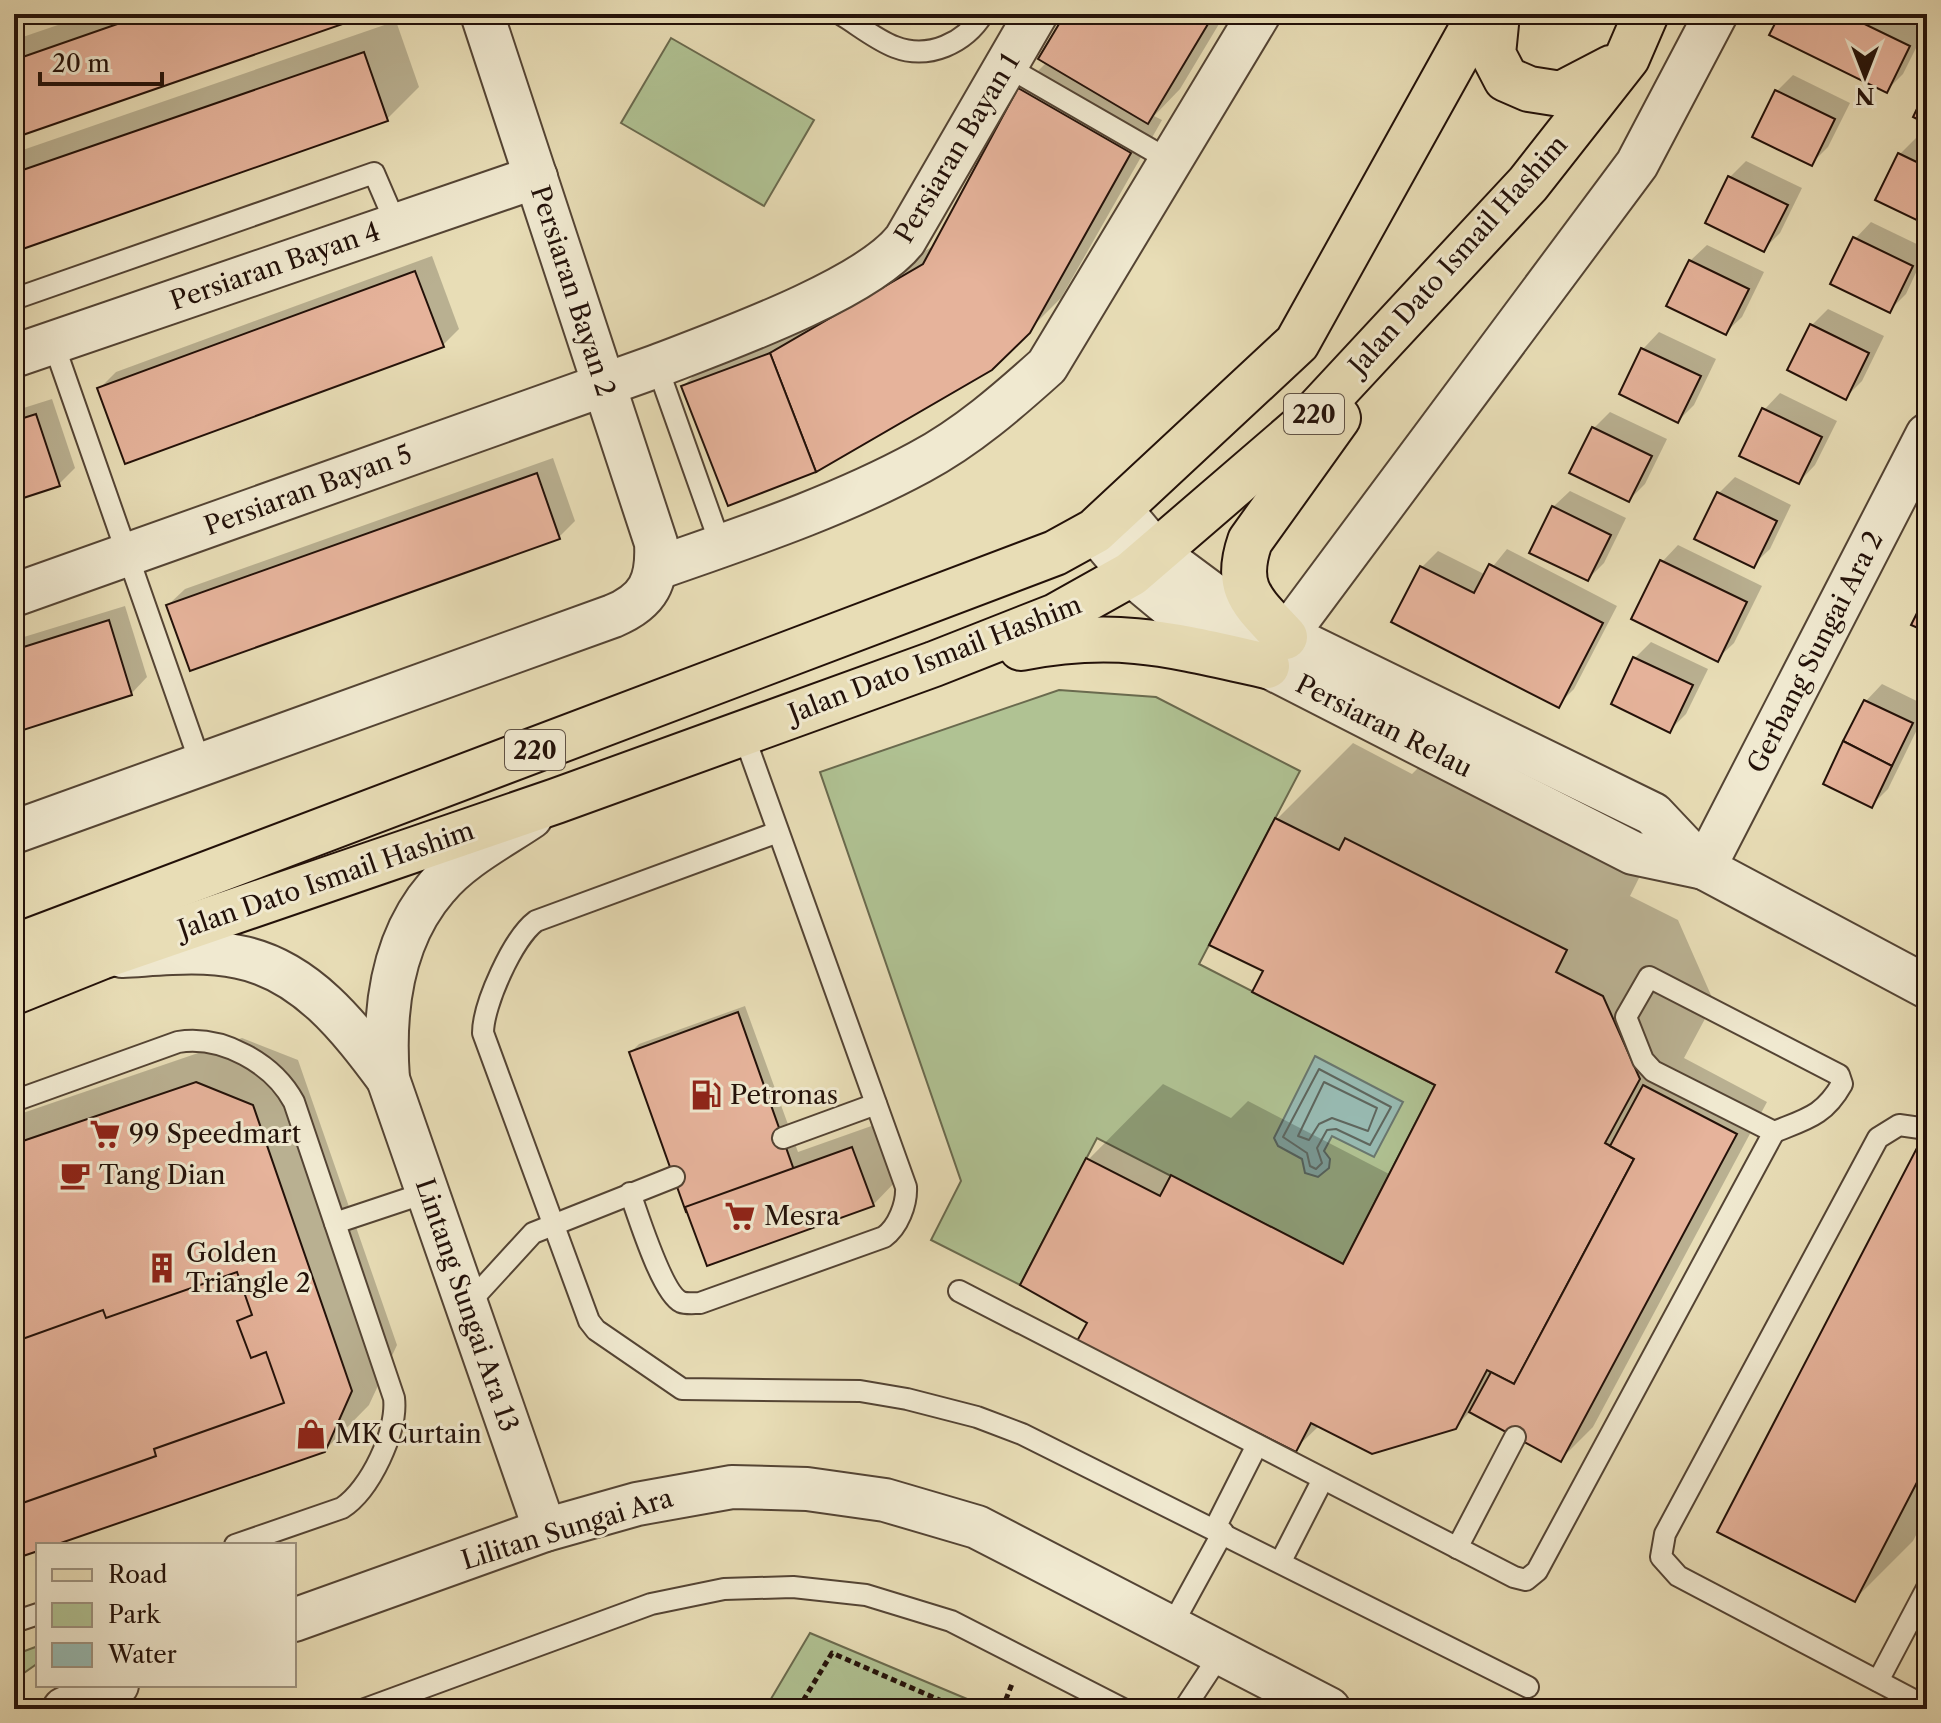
<svg xmlns="http://www.w3.org/2000/svg" width="1941" height="1723" font-family="'Libre Caslon Text',serif">
	<style>
		.green { fill: #b0c293; stroke: #6a6a4e; stroke-width: 2 }
		.water { fill: #98bbb3; stroke: #69776f; stroke-width: 2 }
		.shadow { fill: #0003 }
		.lines { fill: none; stroke-linecap: round; stroke-linejoin: round }
		.shore { stroke: #5e665e; stroke-width: 2 }
		.building { fill: #e6b39b; stroke: #231109; stroke-width: 2 }
		.service-casing { stroke: #544434; stroke-width: 24 }
		.minor-casing { stroke: #544434; stroke-width: 46 }
		.primary-casing { stroke: #231109; stroke-width: 48 }
		.path { stroke: #231109; stroke-width: 5; stroke-dasharray: 6 4; stroke-linecap: butt }
		.service { stroke: #f0e9d0; stroke-width: 20 }
		.minor { stroke: #f0e9d0; stroke-width: 42 }
		.primary { stroke: #e8ddb6; stroke-width: 44 }
		.labels { text-anchor: middle; dominant-baseline: central; stroke-width: 6; stroke-linejoin: round; paint-order: stroke }
		.shield { fill: #f0e9d0; stroke: #605245; stroke-width: 2 }
		.shield-label { font-size: 24px; font-weight: bold; fill: #231109 }
		.street-label { font-size: 26px; fill: #231109; stroke: #f0e9d0 }
		.poi-label { font-size: 26px; fill: #231109; stroke: #f0e9d0; text-anchor: start }
	</style>
	<rect width="100%" height="100%" fill="#e8ddb6"/>
	<filter id="stains"><feTurbulence type="fractalNoise" baseFrequency=".0025" numOctaves="4"/><feColorMatrix values="0 0 0 0 .2 0 0 0 0 .09 0 0 0 0 .02 0 0 0 .5 -.17"/></filter>
	<radialGradient id="worn" r=".72"><stop offset=".6" stop-color="#630" stop-opacity="0"/><stop offset="1" stop-color="#630" stop-opacity=".3"/></radialGradient>
	<g class="green">
		<path d="M671,38L814,120L764,206L621,123Z"/>
		<path d="M1059,690L1156,697L1300,771L1199,964L1435,1085L1343,1264L1097,1138L1020,1285L931,1240L961,1181L820,772Z"/>
		<path d="M810,1633L979,1704L989,1709H765Z"/>
		<path d="M38,1646V1663L14,1680V1655Z"/>
	</g>
	<path class="water" d="M1315,1056L1403,1102L1374,1157L1332,1136L1324,1151L1330,1159L1329,1168L1318,1177L1305,1173L1302,1159L1278,1146L1274,1138Z"/>
	<g class="shadow">
		<path d="M90,14H361L14,136V40Z"/>
		<path d="M1067,14H1225L1180,89L1154,116L1162,120L1061,298L990,369L683,386L708,362L804,321L935,245L1020,89L1047,62Z"/>
		<path d="M1782,14H1893L1925,30L1903,74L1887,90Z"/>
		<path d="M396,21L419,87L387,119L14,249V153Z"/>
		<path d="M1793,75L1850,103L1828,147L1812,163L1777,91Z"/>
		<path d="M1916,138L1927,143V223L1900,154Z"/>
		<path d="M1746,161L1802,188L1780,233L1764,249L1730,177Z"/>
		<path d="M1871,222L1927,249L1906,294L1889,311L1855,239Z"/>
		<path d="M1707,245L1764,272L1742,317L1725,333L1690,261Z"/>
		<path d="M432,256L459,329L443,345L99,389L116,372Z"/>
		<path d="M1828,309L1884,336L1862,381L1846,397L1812,325Z"/>
		<path d="M1659,332L1716,359L1694,405L1678,421L1622,393L1643,349Z"/>
		<path d="M1780,393L1837,421L1815,465L1799,482L1764,410Z"/>
		<path d="M52,399L75,468L59,484L14,499V411Z"/>
		<path d="M1610,412L1667,439L1645,484L1629,500L1572,472L1594,428Z"/>
		<path d="M553,458L575,521L559,537L168,605L185,589Z"/>
		<path d="M1735,477L1791,505L1770,549L1753,565L1719,493Z"/>
		<path d="M1570,491L1626,518L1604,563L1588,579L1553,507Z"/>
		<path d="M1678,545L1762,586L1734,643L1717,659L1662,562Z"/>
		<path d="M1507,549L1617,606L1574,689L1558,705L1394,621L1422,567L1438,551L1486,575Z"/>
		<path d="M125,606L147,677L131,694L14,731V640Z"/>
		<path d="M1651,642L1708,669L1686,714L1670,730L1635,658Z"/>
		<path d="M1882,684L1927,706V709L1888,789L1872,805L1825,783L1866,701Z"/>
		<path d="M1353,743L1412,774L1422,764L1641,874L1630,896L1678,920L1714,1002L1684,1058L1767,1102L1593,1427L1561,1459L1471,1411L1455,1427L1320,1425L1295,1449L1089,1322L1088,1160L1163,1084L1231,1118L1248,1101L1391,1175L1438,1085L1266,970L1212,944L1277,819Z"/>
		<path d="M745,1006L798,1152L877,1124L897,1180L873,1205L708,1264L631,1052L639,1044Z"/>
		<path d="M242,1038L298,1060L397,1345L369,1405L324,1451L49,1545H38V1549L14,1557V1116Z"/>
		<path d="M1927,1139V1514L1913,1541L1854,1600L1921,1145Z"/>
	</g>
	<g class="lines">
		<g class="shore">
			<path d="M1319,1069L1391,1107L1370,1145L1336,1129L1327,1130L1317,1148L1322,1163L1316,1169L1310,1166L1307,1153L1283,1137Z"/>
			<path d="M1324,1082L1377,1108L1368,1131L1332,1118L1319,1124L1309,1140L1298,1136Z"/>
		</g>
	</g>
	<g class="building">
		<path d="M146,14H358L360,18L14,138V60Z"/>
		<path d="M1065,14H1214L1148,124L1038,59Z"/>
		<path d="M1780,14H1844L1910,46L1887,93L1769,35Z"/>
		<path d="M364,52L388,121L14,252V173Z"/>
		<path d="M1018,88L1131,153L1030,333L992,370L816,472L770,353L923,264Z"/>
		<path d="M1927,88V124L1913,117Z"/>
		<path d="M1775,90L1835,119L1812,166L1752,137Z"/>
		<path d="M1898,153L1927,167V225L1875,200Z"/>
		<path d="M1728,176L1788,205L1764,252L1705,223Z"/>
		<path d="M1853,237L1913,266L1890,313L1830,284Z"/>
		<path d="M1689,260L1749,289L1726,335L1666,306Z"/>
		<path d="M415,271L444,347L125,464L97,388Z"/>
		<path d="M1810,324L1869,353L1846,400L1787,370Z"/>
		<path d="M1641,348L1701,376L1678,423L1619,394Z"/>
		<path d="M770,353L816,472L728,506L681,386Z"/>
		<path d="M1762,408L1822,437L1799,484L1739,456Z"/>
		<path d="M36,414L60,486L14,501V421Z"/>
		<path d="M1592,427L1652,456L1629,502L1569,473Z"/>
		<path d="M537,473L560,539L190,671L166,605Z"/>
		<path d="M1717,492L1777,521L1754,568L1694,539Z"/>
		<path d="M1552,506L1611,535L1588,581L1529,553Z"/>
		<path d="M1660,560L1747,602L1718,662L1631,619Z"/>
		<path d="M1489,564L1603,623L1559,708L1391,622L1420,566L1474,593Z"/>
		<path d="M1927,593V632L1911,625Z"/>
		<path d="M109,620L132,695L14,733V650Z"/>
		<path d="M1633,657L1693,685L1670,733L1611,704Z"/>
		<path d="M1864,700L1913,723L1892,766L1843,741Z"/>
		<path d="M1843,741L1892,766L1872,808L1823,784Z"/>
		<path d="M1275,818L1339,850L1345,838L1567,950L1556,972L1603,996L1640,1079L1605,1143L1634,1159L1514,1384L1487,1370L1456,1429L1372,1454L1311,1423L1296,1452L1077,1341L1087,1323L1020,1285L1086,1158L1160,1196L1171,1175L1343,1264L1435,1085L1252,992L1263,971L1209,945Z"/>
		<path d="M738,1012L795,1173L686,1212L629,1052Z"/>
		<path d="M196,1082L253,1105L352,1391L325,1452L55,1545H38V1551L14,1559V1144Z"/>
		<path d="M1643,1085L1737,1134L1561,1462L1469,1412L1491,1372L1514,1384L1634,1159L1610,1146Z"/>
		<path d="M1919,1144L1927,1148V1463L1855,1602L1717,1532Z"/>
		<path d="M852,1147L874,1206L707,1266L685,1207Z"/>
		<path d="M237,1272L252,1315L237,1321L251,1358L266,1352L284,1403L154,1449L156,1456L14,1506V1342L103,1310L106,1318Z"/>
	</g>
	<g class="lines">
		<g class="service-casing">
			<g id="service">
				<path d="M840,14C857,24 876,40 895,47C929,60 965,43 983,14"/>
				<path d="M1006,66L1169,160"/>
				<path d="M14,299L374,173L396,224"/>
				<path d="M53,342L201,765"/>
				<path d="M657,366L721,546"/>
				<path d="M778,832L536,921C513,938 483,1005 483,1033L589,1321L596,1330L682,1389L860,1391L907,1399L977,1417L1022,1434L1528,1687"/>
				<path d="M1649,977L1839,1075L1842,1084C1824,1116 1806,1119 1774,1132L1653,1071L1643,1060L1626,1017Z"/>
				<path d="M14,1101L178,1042C222,1035 273,1063 294,1102L394,1398C398,1431 370,1490 342,1508L235,1545"/>
				<path d="M1927,1129L1899,1125L1878,1138L1665,1534L1661,1557L1678,1576L1927,1707"/>
				<path d="M783,1138L876,1104"/>
				<path d="M630,1193C638,1215 662,1293 681,1302C686,1304 694,1303 700,1303L884,1237C898,1227 907,1204 906,1187L743,733"/>
				<path d="M335,1223L428,1192"/>
				<path d="M959,1291L1514,1577L1526,1580L1537,1571L1774,1132"/>
				<path d="M467,1305L533,1233L674,1177"/>
				<path d="M1215,1528L1257,1445"/>
				<path d="M1457,1548L1515,1437"/>
				<path d="M1281,1561L1323,1479"/>
				<path d="M14,1622L38,1614"/>
				<path d="M1171,1627L1223,1532"/>
				<path d="M1878,1681L1927,1588"/>
				<path d="M365,1709L651,1604L724,1589L793,1587L866,1595L951,1621L1123,1709"/>
				<path d="M1184,1709L1221,1653"/>
			</g>
		</g>
		<g class="minor-casing">
			<g id="minor">
				<path d="M14,356L536,177"/>
				<path d="M1120,509L1157,553L1231,608L1653,814L1704,868"/>
				<path d="M1095,531L1131,574L1184,618L1267,666L1633,853L1704,868L1927,987"/>
				<path d="M658,568C746,537 837,507 920,462C967,437 1008,401 1047,366L1259,14"/>
				<path d="M14,595L657,366C719,342 866,290 905,240L1036,14"/>
				<path d="M1285,637L1637,164L1716,14"/>
				<path d="M531,817C500,838 461,858 437,887C391,940 383,1012 388,1079L545,1530"/>
				<path d="M14,832L613,616C649,601 658,581 656,543L482,14"/>
				<path d="M1704,868L1927,435"/>
				<path d="M122,956C161,954 201,949 239,957C306,970 350,1028 388,1079"/>
				<path d="M294,1620L545,1530L637,1504L732,1487L807,1489L885,1500L977,1527L1329,1709"/>
				<path d="M64,1709L117,1685"/>
			</g>
		</g>
		<g class="primary-casing">
			<g id="primary">
				<path d="M1497,14L1493,54L1506,79L1529,89L1561,94L1611,68"/>
				<path d="M1285,637C1254,603 1233,590 1250,541L1338,418"/>
				<path d="M1021,648C1118,629 1173,645 1267,666"/>
				<path d="M14,947L1055,553L1095,531L1297,343L1480,14"/>
				<path d="M14,992L101,957L556,801L934,664L1056,616L1131,574L1304,425L1528,184L1627,58L1646,14"/>
			</g>
		</g>
		<g class="path">
			<path d="M798,1709L832,1653L960,1709"/>
			<path d="M1002,1709L1012,1684"/>
		</g>
		<use href="#service" class="service"/>
		<use href="#minor" class="minor"/>
		<use href="#primary" class="primary"/>
	</g>
	<defs>
		<g id="fuel-bare" transform="scale(2.4)"><path d="M-5.5-6h7V0h2V4h1.3V-2.5L3-4.5l.8-.8L6-3V5H2.5V1h-1V6h-7ZM-4.2-4.7v3.2H.2V-4.7Z" fill="#8f2418" stroke="#f0e9d0" stroke-width="2.5" paint-order="stroke"/></g>
		<g id="supermarket-bare" transform="scale(2.4)"><path d="M-6-5.5h2.5l.6 2H6L4.5 2H-2.5L-4.4-4H-6ZM-1.5 3.2a1.3 1.3 0 1 0 .1 0ZM3 3.2a1.3 1.3 0 1 0 .1 0Z" fill="#8f2418" stroke="#f0e9d0" stroke-width="2.5" paint-order="stroke"/></g>
		<g id="cafe-bare" transform="scale(2.4)"><path d="M-5.5-4.5H6V0H3Q3 3.5 0 3.5H-2.5Q-5.5 3.5-5.5 0ZM3-3.2v2h1.7v-2ZM-6 4.5H4V6H-6Z" fill="#8f2418" stroke="#f0e9d0" stroke-width="2.5" paint-order="stroke"/></g>
		<g id="building-bare" transform="scale(2.4)"><path d="M-4-6H4V6H1V3H-1V6H-4ZM-2.5-4.3h1.7v1.8h-1.7ZM.8-4.3h1.7v1.8H.8ZM-2.5-1h1.7V.8h-1.7ZM.8-1h1.7V.8H.8Z" fill="#8f2418" stroke="#f0e9d0" stroke-width="2.5" paint-order="stroke"/></g>
		<g id="shop-bare" transform="scale(2.4)"><path d="M-5-2.5h2.3a2.7 3.5 0 0 1 5.4 0H5L5.5 6h-11ZM-1.5-2.5h3a1.5 2.3 0 0 0-3 0Z" fill="#8f2418" stroke="#f0e9d0" stroke-width="2.5" paint-order="stroke"/></g>
	</defs>
	<g fill-rule="evenodd">
		<use href="#fuel-bare" x="706" y="1095"/>
		<use href="#supermarket-bare" x="105" y="1134"/>
		<use href="#cafe-bare" x="75" y="1175"/>
		<use href="#supermarket-bare" x="740" y="1216"/>
		<use href="#building-bare" x="162" y="1268"/>
		<use href="#shop-bare" x="311" y="1434"/>
	</g>
	<g class="labels">
		<g class="shield">
			<rect x="1284" y="394" width="60" height="40" rx="6"/>
			<rect x="505" y="730" width="60" height="40" rx="6"/>
		</g>
		<g class="shield-label">
			<text x="1314" y="414">220</text>
			<text x="535" y="750">220</text>
		</g>
		<g class="street-label">
			<text transform="translate(957 148) rotate(-59)">Persiaran Bayan 1</text>
			<text transform="translate(1458 255) rotate(-48)">Jalan Dato Ismail Hashim</text>
			<text transform="translate(275 266) rotate(-19)">Persiaran Bayan 4</text>
			<text transform="translate(573 291) rotate(72)">Persiaran Bayan 2</text>
			<text transform="translate(308 490) rotate(-20)">Persiaran Bayan 5</text>
			<text transform="translate(1815 652) rotate(-63)">Gerbang Sungai Ara 2</text>
			<text transform="translate(935 659) rotate(-21)">Jalan Dato Ismail Hashim</text>
			<text transform="translate(1384 726) rotate(27)">Persiaran Relau</text>
			<text transform="translate(326 880) rotate(-19)">Jalan Dato Ismail Hashim</text>
			<text transform="translate(467 1305) rotate(71)">Lintang Sungai Ara 13</text>
			<text transform="translate(567 1529) rotate(-17)">Lilitan Sungai Ara</text>
		</g>
		<g class="poi-label">
			<text x="730" y="1095">Petronas</text>
			<text x="129" y="1134">99 Speedmart</text>
			<text x="99" y="1175">Tang Dian</text>
			<text x="764" y="1216">Mesra</text>
			<text x="186" y="1253">Golden<tspan x="186" dy="30">Triangle 2</tspan></text>
			<text x="335" y="1434">MK Curtain</text>
		</g>
	</g>
	<rect width="1941" height="1723" fill="none" stroke="#e8ddb6" stroke-width="48"/>
	<rect x="16" y="16" width="1909" height="1691" fill="none" stroke="#231109" stroke-width="4"/>
	<rect x="24" y="24" width="1893" height="1675" fill="none" stroke="#231109" stroke-width="2"/>
	<rect x="36" y="1543" width="260" height="144" fill="#f0e9d0" stroke="#9e9380" stroke-width="2"/>
	<rect x="52" y="1569" width="40" height="12" fill="#e8ddb6" stroke="#9e9380" stroke-width="2"/>
	<text x="108" y="1583" font-size="24" fill="#231109">Road</text>
	<rect x="52" y="1603" width="40" height="24" fill="#b0c293" stroke="#9e9380" stroke-width="2"/>
	<text x="108" y="1623" font-size="24" fill="#231109">Park</text>
	<rect x="52" y="1643" width="40" height="24" fill="#98bbb3" stroke="#9e9380" stroke-width="2"/>
	<text x="108" y="1663" font-size="24" fill="#231109">Water</text>
	<g transform="translate(1865 76) rotate(180)" stroke="#f0e9d0" stroke-width="6" paint-order="stroke">
	<path d="M0-6L14 30L0 20L-14 30Z" fill="#231109"/>
	<text y="-12" font-size="22" font-weight="bold" text-anchor="middle" fill="#231109">N</text>
	</g>
	<path d="M40 72v12h122v-12" fill="none" stroke="#231109" stroke-width="4"/>
	<text x="52" y="72" font-size="24" fill="#231109" stroke="#f0e9d0" stroke-width="6" paint-order="stroke">20 m</text>
	<rect width="100%" height="100%" filter="url(#stains)"/>
	<rect width="100%" height="100%" fill="url(#worn)"/>
</svg>
